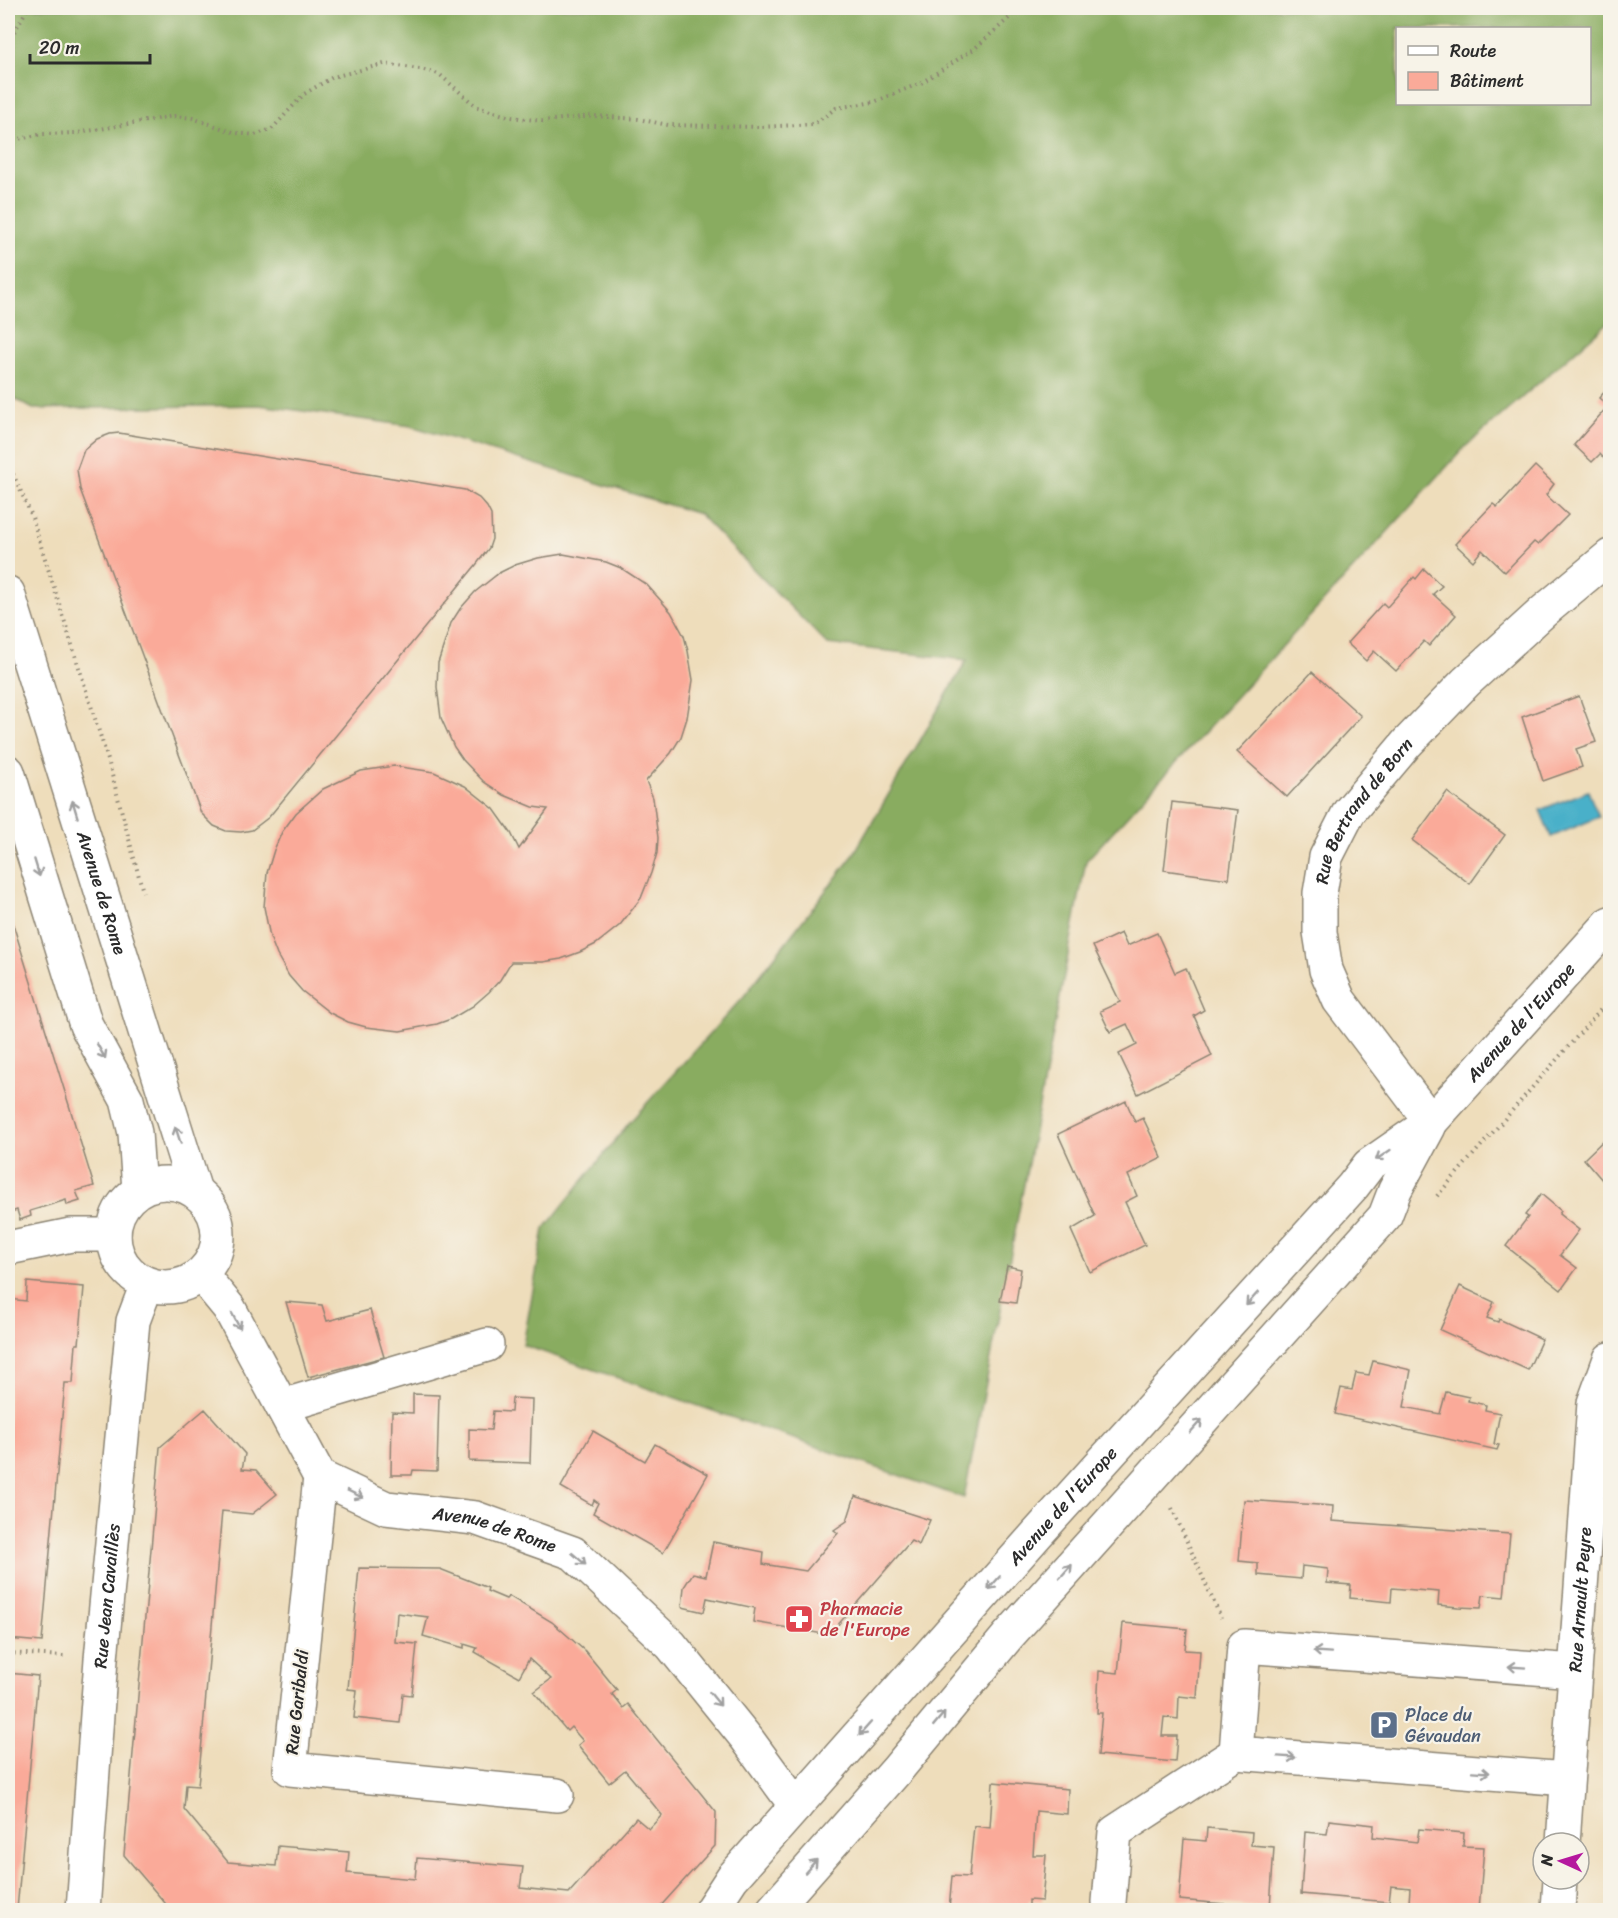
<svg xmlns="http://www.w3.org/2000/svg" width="1618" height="1918" font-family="Sriracha,sans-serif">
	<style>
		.forest { fill: #89ac60; stroke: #5a6c46; stroke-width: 1.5; fill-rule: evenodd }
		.water { fill: #4ab0c9; stroke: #3a6e7a; stroke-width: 1.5 }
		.building { fill: #faaa99 }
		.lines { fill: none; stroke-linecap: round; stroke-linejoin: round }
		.minor-casing { stroke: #8c8473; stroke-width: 36 }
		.major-casing { stroke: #8c8473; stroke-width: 36 }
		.path { stroke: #8c8473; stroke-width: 4; stroke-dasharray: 1.5 4.5; stroke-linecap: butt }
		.minor { stroke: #fff; stroke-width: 33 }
		.major { stroke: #fff; stroke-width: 33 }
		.oneway { stroke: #a0a0a0 }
		.labels { text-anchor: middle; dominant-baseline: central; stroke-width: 4.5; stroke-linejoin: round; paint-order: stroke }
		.street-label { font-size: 18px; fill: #2b2b2b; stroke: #f7f3e8 }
		.health-label { font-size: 18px; fill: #be3a42; stroke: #f7f3e8; text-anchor: start }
		.service-label { font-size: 18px; fill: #4e5e75; stroke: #f7f3e8; text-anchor: start }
	</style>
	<rect width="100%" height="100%" fill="#f7f3e8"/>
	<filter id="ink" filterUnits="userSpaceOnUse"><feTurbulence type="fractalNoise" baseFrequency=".0167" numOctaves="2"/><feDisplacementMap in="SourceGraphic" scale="12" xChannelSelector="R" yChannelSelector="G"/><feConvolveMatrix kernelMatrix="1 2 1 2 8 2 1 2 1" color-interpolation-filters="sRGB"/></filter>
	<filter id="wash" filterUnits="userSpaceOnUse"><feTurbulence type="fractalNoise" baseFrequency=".008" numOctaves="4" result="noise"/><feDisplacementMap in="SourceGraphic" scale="24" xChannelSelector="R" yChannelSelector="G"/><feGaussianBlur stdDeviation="1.35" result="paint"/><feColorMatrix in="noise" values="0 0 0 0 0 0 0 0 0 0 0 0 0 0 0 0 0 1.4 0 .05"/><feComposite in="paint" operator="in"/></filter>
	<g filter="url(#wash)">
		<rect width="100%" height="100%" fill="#edb"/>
		<path class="forest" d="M8,8H1610V321L1465,447L1086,861L964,1498L523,1345L544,1229L629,1123L744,996L852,857L967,660L827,644L699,514L411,426L259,405L33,409L8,395ZM1398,28H1590V104H1398Z"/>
		<path class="water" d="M1588,791L1599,817L1551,837L1540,810Z"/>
		<g id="blocks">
			<g class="building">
				<path d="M1610,386V465L1600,454L1592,462L1574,445L1608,406L1599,398Z"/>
				<path d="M119,433L465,490L479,498L487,507L491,515L492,539L489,548L476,565L269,817L252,830L241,832L226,831L214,826L201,813L80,489L77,469L84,450L97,439L110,434Z"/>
				<path d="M1535,466L1554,484L1546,495L1568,515L1538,545L1534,542L1505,572L1482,550L1473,561L1455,544L1493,504L1497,507Z"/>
				<path d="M563,554L606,562L621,568L647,585L671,612L684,636L688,651L693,680L687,718L681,737L671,753L646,781L653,798L658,838L657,853L651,873L641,898L620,925L596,944L580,952L561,959L543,962H511L500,980L489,992L473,1006L451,1019L437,1024L400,1031L366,1027L348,1022L330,1013L302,991L289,976L277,955L270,937L264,907L267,873L274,850L282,832L296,813L323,789L361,771L394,766L434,772L465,786L494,809L511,833L519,849L548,809L533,807L504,795L484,782L463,760L454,747L441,718L437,687L438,663L451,623L460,609L475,592L499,573L515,565L538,558Z"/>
				<path d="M1424,569L1442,586L1433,594L1456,615L1429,646L1424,641L1396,671L1374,651L1366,661L1347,643L1383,603L1387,607L1414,577L1416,579Z"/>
				<path d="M1312,672L1361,716L1287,797L1237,752Z"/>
				<path d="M1579,696L1596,742L1576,749L1582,767L1543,781L1522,717Z"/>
				<path d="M1447,792L1505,835L1470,884L1412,840Z"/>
				<path d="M1172,802L1238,810L1229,879L1164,870Z"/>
				<path d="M13,924L94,1186L76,1191L80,1201L67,1205L66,1200L30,1211L31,1216L20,1220L17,1210L8,1213V1143L11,1142L8,1132V926Z"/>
				<path d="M1121,933L1127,946L1157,933L1175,973L1186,968L1204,1010L1194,1016L1212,1056L1138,1094L1119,1054L1137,1045L1127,1024L1110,1032L1100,1011L1120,1002L1093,946Z"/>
				<path d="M1126,1101L1135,1122L1143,1118L1162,1158L1128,1175L1137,1196L1125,1202L1145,1245L1090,1272L1071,1230L1095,1216L1058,1134Z"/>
				<path d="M1610,1134V1189L1584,1159Z"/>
				<path d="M1541,1194L1561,1211L1559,1214L1579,1230L1560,1255L1577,1268L1561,1290L1506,1246L1528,1217L1525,1215Z"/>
				<path d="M1007,1266L1021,1269L1016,1303L1000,1301Z"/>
				<path d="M27,1282L84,1287L79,1344H76L73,1383H65L42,1642L8,1639V1299L26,1301Z"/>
				<path d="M1460,1286L1494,1302L1487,1318L1498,1322L1499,1319L1542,1339L1528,1370L1440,1330Z"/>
				<path d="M286,1302L322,1305L327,1321L370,1310L384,1357L308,1377Z"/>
				<path d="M1373,1361L1411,1370L1404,1407L1440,1414L1446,1392L1469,1397L1468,1401L1486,1405L1485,1410L1500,1413L1494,1444L1499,1445L1497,1450L1335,1414L1341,1388L1352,1390L1356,1373L1369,1375Z"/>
				<path d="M413,1394L439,1395L437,1471L413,1470L412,1475H391L392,1412L413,1413Z"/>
				<path d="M512,1398L532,1399L530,1463L469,1461V1429L491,1430L493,1411L511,1412Z"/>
				<path d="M205,1409L245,1454L242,1469L256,1470L277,1494L252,1514L222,1511L198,1786L186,1785L184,1809L228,1862L276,1866L278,1846L349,1852L347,1873L415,1879L417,1858L523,1867L520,1888L569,1893L636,1818L649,1829L662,1815L625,1770L609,1783L578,1745L583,1741L571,1727L567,1731L534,1692L551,1679L529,1659L519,1677L475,1652L477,1648L464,1644V1648L423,1636L428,1617L397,1613L395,1642L417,1644L412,1695L403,1694L400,1723L354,1718L357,1690L348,1689L359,1568L440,1569L488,1588L487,1591L506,1599L509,1596L552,1622L585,1651L617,1690L612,1694L623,1708L628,1704L716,1812L715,1846L657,1910H171L124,1855L160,1447Z"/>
				<path d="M593,1431L645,1461L655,1444L708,1474L663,1553L593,1513L598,1503L594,1500L592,1505L561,1487Z"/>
				<path d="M855,1496L930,1520L919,1545L911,1541L829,1635L753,1622L755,1608L707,1598L704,1612L682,1607L684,1587L693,1573L706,1576L713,1542L764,1552L763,1564L806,1571L838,1533L834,1530L847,1521Z"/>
				<path d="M1244,1500L1333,1506L1332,1521L1510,1534L1504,1597L1483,1595L1481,1608L1458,1607L1438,1605L1439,1592L1392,1588L1391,1602L1350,1598L1351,1585L1327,1583L1328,1569L1302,1566L1301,1579L1258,1575V1563L1239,1561Z"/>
				<path d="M1123,1623L1187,1629L1185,1650L1200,1651L1197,1698L1179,1696L1178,1719L1164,1717L1162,1736H1177L1175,1762L1098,1755L1102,1713H1097L1099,1671L1118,1673Z"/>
				<path d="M8,1673L38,1676L17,1910H8Z"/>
				<path d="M993,1782L1068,1789L1067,1814L1036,1811L1033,1855H1046L1042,1901L1029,1900V1910H949L952,1876L969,1877L974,1826L990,1828Z"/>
				<path d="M1329,1820L1374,1825L1373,1837L1417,1842L1419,1829L1464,1833L1463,1846L1484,1847L1479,1910L1409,1903L1410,1888L1391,1886L1389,1902L1301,1894L1305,1832L1327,1834Z"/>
				<path d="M1207,1828L1252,1832L1251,1845L1274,1847L1270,1908L1179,1900L1184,1839L1206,1841Z"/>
			</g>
		</g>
	</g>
	<g filter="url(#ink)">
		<use href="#blocks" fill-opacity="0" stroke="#8c8473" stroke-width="1.5"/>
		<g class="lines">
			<g class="minor-casing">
				<g id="minor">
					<path id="s1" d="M1431,1122L1339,1000L1326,970L1320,932V893L1326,857L1349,812L1407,743L1466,682L1544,611L1610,556"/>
					<path d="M8,1248L71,1235H114"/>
					<path d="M282,1406L487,1345"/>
					<path d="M320,1477L290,1769L557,1795"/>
					<path d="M1567,1779L1236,1753L1244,1646L1575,1671"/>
					<path id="s2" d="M1563,1843L1594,1403L1610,1359"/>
					<path d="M1109,1902L1115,1832L1236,1753"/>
					<path d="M1558,1910L1560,1879"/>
				</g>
			</g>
			<g class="major-casing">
				<g id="major">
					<path id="s3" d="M8,593L195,1191"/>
					<path d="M8,772L86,1025L127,1100L135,1133L139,1190"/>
					<circle cx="166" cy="1235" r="52"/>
					<path id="s4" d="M201,1274L229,1308L320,1477L386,1508L475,1518L573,1553L671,1645L747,1739L796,1806"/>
					<path id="s5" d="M83,1910L101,1659L133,1321L147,1284"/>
					<path id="s6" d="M711,1910L732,1878L1037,1534L1353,1186L1369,1165L1431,1122L1610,923"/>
					<path d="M773,1910L896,1771L1008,1636L1385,1216L1395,1190L1429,1127"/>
				</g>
			</g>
			<g class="path">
				<path d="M8,42L28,8"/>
				<path d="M8,141L43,134L77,133L174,116L192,118L236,133L255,135L272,129L304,94L333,77L384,64L420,69L439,74L477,107L511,117L542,121L594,116L638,119L668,125L761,127L814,124L836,108L874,102L921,83L974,49L1016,12L1017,8"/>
				<path d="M8,463L31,514L108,760L143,892"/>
				<path d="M1437,1196L1610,999"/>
				<path d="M1172,1508L1221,1618"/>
				<path d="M8,1653L64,1656"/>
			</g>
			<use href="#minor" class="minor"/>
			<use href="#major" class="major"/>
		</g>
		<defs><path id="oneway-shaft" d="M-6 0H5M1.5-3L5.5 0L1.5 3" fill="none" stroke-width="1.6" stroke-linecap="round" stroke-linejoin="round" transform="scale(1.5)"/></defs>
		<g class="oneway">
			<use href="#oneway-shaft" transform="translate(75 809) rotate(-107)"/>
			<use href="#oneway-shaft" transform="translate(37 868) rotate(73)"/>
			<use href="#oneway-shaft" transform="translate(101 1051) rotate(61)"/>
			<use href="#oneway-shaft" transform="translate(178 1135) rotate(-108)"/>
			<use href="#oneway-shaft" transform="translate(1383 1155) rotate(146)"/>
			<use href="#oneway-shaft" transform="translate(1252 1299) rotate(132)"/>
			<use href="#oneway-shaft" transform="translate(236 1321) rotate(62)"/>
			<use href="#oneway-shaft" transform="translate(1196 1426) rotate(-48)"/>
			<use href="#oneway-shaft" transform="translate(355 1494) rotate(26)"/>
			<use href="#oneway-shaft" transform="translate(579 1559) rotate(41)"/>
			<use href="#oneway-shaft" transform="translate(1066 1571) rotate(-48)"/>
			<use href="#oneway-shaft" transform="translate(994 1583) rotate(132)"/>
			<use href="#oneway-shaft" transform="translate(1322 1652) rotate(-176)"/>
			<use href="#oneway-shaft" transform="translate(1517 1667) rotate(-176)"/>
			<use href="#oneway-shaft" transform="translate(715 1699) rotate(51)"/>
			<use href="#oneway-shaft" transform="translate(939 1719) rotate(-50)"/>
			<use href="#oneway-shaft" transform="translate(865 1729) rotate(132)"/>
			<use href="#oneway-shaft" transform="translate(1287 1757) rotate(4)"/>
			<use href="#oneway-shaft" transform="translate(1481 1772) rotate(4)"/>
			<use href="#oneway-shaft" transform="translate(811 1866) rotate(-48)"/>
		</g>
	</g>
	<defs>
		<g id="pharmacy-square" transform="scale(1.5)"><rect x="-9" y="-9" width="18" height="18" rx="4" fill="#e0444e" stroke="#f7f3e8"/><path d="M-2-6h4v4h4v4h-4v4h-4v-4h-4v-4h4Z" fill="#fff"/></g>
		<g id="parking-square" transform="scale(1.5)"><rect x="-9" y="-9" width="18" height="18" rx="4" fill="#5c6f8a" stroke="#f7f3e8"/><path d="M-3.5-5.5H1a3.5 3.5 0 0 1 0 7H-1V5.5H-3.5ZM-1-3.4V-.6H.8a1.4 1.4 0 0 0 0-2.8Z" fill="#fff"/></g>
	</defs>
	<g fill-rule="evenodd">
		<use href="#pharmacy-square" x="799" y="1619"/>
		<use href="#parking-square" x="1384" y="1725"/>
	</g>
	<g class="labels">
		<g class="street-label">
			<text stroke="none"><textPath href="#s1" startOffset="358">Rue Bertrand de Born</textPath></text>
			<text stroke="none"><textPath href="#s3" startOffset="314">Avenue de Rome</textPath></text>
			<text stroke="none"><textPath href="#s6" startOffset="1204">Avenue de l'Europe</textPath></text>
			<text stroke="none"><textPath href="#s6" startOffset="536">Avenue de l'Europe</textPath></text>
			<text stroke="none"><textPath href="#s4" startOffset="420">Avenue de Rome</textPath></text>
			<text stroke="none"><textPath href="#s5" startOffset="315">Rue Jean Cavaillès</textPath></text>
			<text stroke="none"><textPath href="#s2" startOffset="244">Rue Arnault Peyre</textPath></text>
			<text transform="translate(297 1702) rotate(-84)">Rue Garibaldi</text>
		</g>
		<g class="health-label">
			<text x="820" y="1609">Pharmacie<tspan x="820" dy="21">de l'Europe</tspan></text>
		</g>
		<g class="service-label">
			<text x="1405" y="1715">Place du<tspan x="1405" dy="21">Gévaudan</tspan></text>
		</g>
	</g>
	<rect width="1618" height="1918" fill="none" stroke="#f7f3e8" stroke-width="30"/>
	<rect x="1396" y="27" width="195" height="78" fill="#f7f3e8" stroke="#a5a39c" stroke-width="1.5"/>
	<rect x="1408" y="46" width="30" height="9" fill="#ffffff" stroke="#a5a39c" stroke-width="1.5"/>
	<text x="1450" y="57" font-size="18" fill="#2b2b2b">Route</text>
	<rect x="1408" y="72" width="30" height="18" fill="#faaa99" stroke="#a5a39c" stroke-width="1.5"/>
	<text x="1450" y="87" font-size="18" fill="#2b2b2b">Bâtiment</text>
	<g transform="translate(1561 1861) rotate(274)"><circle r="28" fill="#f7f3e8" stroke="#a5a39c" stroke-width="1.5"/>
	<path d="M0-4.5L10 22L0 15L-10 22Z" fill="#b5179e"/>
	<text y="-9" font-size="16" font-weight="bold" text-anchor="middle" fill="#2b2b2b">N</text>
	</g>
	<path d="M30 54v9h120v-9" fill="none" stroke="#2b2b2b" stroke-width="3"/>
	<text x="39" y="54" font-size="18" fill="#2b2b2b" stroke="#f7f3e8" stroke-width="4.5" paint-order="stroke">20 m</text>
</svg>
